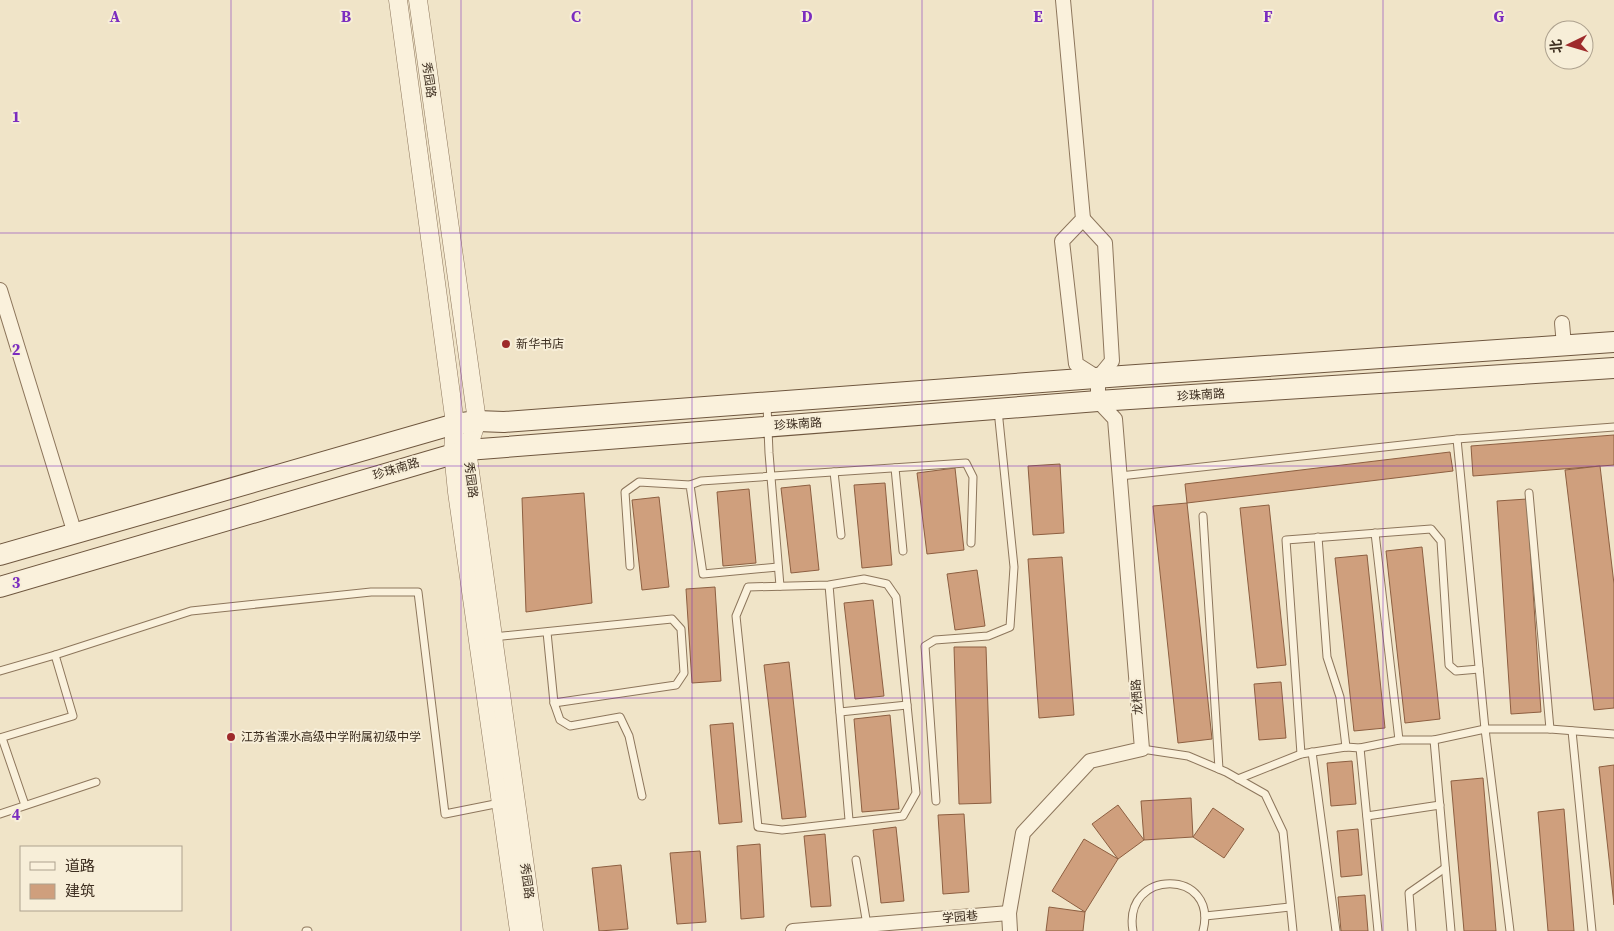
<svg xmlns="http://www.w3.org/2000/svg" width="1614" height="931" font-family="'Source Serif 4','Noto Sans SC',serif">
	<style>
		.building { fill: #cf9f7d; stroke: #8d5f41 }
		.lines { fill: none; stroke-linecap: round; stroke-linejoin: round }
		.service-casing { stroke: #8d765c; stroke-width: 9 }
		.minor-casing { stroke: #8d765c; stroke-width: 16 }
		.tertiary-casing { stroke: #8d765c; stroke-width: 19 }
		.secondary-casing { stroke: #6f573f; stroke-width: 22 }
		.service { stroke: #faf1dc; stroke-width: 7 }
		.minor { stroke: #faf1dc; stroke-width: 14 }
		.tertiary { stroke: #faf1dc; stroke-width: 18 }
		.secondary { stroke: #faf1dc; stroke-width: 20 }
		.grid { fill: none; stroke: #7b2cbf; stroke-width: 1; stroke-opacity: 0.55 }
		.poi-dot { fill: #9e2a2b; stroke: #f7eed8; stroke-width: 2 }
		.labels { text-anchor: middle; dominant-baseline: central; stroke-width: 4; stroke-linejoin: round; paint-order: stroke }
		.street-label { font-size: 12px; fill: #3d2e20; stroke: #f7eed8 }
		.poi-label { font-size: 12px; fill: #3d2e20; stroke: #f7eed8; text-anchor: start }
		.grid-label { font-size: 16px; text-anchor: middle; font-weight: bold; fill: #7b2cbf; stroke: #f7eed8; stroke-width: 4; stroke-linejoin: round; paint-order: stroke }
	</style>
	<rect width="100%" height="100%" fill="#f0e4c8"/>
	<g class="building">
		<path d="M1614,435V465L1473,476L1471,446Z"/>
		<path d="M1450,452L1453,471L1187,503L1185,484Z"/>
		<path d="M1060,464L1064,533L1033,535L1028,466Z"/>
		<path d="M1600,466L1614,584V708L1594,710L1565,470Z"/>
		<path d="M955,468L964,550L927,554L917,473Z"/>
		<path d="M885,483L892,565L862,568L854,485Z"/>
		<path d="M810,485L819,570L791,573L781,488Z"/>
		<path d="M749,489L756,563L723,566L717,492Z"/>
		<path d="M584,493L592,603L526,612L522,498Z"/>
		<path d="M659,497L669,587L642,590L632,500Z"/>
		<path d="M1527,499L1541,712L1511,714L1497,501Z"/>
		<path d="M1187,503L1212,739L1178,743L1153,506Z"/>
		<path d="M1269,505L1286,665L1257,668L1240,508Z"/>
		<path d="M1422,547L1440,719L1405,723L1386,551Z"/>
		<path d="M1367,555L1385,728L1354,731L1335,558Z"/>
		<path d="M1062,557L1074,715L1039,718L1028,559Z"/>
		<path d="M977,570L985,626L955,630L947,574Z"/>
		<path d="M715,587L721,681L692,683L686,589Z"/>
		<path d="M873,600L884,696L855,699L844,603Z"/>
		<path d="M954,647H986L991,803L959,804Z"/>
		<path d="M789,662L806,817L782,819L764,665Z"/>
		<path d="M1281,682L1286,738L1259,740L1254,684Z"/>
		<path d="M890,715L899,809L862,812L854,719Z"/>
		<path d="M733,723L742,822L719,824L710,725Z"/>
		<path d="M1352,761L1356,804L1331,806L1327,763Z"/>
		<path d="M1614,765V905L1599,767Z"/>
		<path d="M1483,778L1496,931H1464L1451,781Z"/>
		<path d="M1191,798L1193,837L1144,840L1141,801Z"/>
		<path d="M1118,805L1144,840L1118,859L1092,824Z"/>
		<path d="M1213,808L1244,829L1224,858L1193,837Z"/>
		<path d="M1564,809L1574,931H1548L1538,812Z"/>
		<path d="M964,814L969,892L943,894L938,815Z"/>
		<path d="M896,827L904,901L881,903L873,830Z"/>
		<path d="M1358,829L1362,875L1341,877L1337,831Z"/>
		<path d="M825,834L831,906L811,907L804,836Z"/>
		<path d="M1084,839L1118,859L1085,912L1052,891Z"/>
		<path d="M760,844L764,917L741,919L737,846Z"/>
		<path d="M700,851L706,922L677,924L670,853Z"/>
		<path d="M621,865L628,929L599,931L592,868Z"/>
		<path d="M1365,895L1368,931H1341L1338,897Z"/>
		<path d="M1049,907L1085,912L1083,931H1046Z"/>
	</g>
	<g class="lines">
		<g class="service-casing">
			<g id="service">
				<path d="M767,405L769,453L780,586"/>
				<path d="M1457,439L1485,729L1510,931"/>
				<path d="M895,468L903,551"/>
				<path d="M834,472L841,535"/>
				<path d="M1120,476L1457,439L1614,427"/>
				<path d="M690,485L701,481L966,463L973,477L971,543"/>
				<path d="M1529,493L1550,729"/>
				<path d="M1203,516L1219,769"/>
				<path d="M1375,533L1399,740"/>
				<path d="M1318,537L1327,657L1340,697L1346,747"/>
				<path d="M630,566L625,492L639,482L690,485L703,574L778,567"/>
				<path d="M829,585L864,579L887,584L896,597L916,793L903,816L782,830L758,827L736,616L748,587L829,585L849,820"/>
				<path d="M493,637L672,619L681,629L684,673L676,685L554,703L547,632"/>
				<path d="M55,655L191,611L371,592H418L445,814L500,803"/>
				<path d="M0,671L55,655L73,716L0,738"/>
				<path d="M554,703L560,720L570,726L620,717L629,736L642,796"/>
				<path d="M840,712L907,705"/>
				<path d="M1572,731L1592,931"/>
				<path d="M2,738L25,805"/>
				<path d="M1434,740L1451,931"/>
				<path d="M1360,748L1378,931"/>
				<path d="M1142,749L1188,756L1226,772L1265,794L1283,832L1293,931"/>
				<path d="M1312,752L1336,931"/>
				<path d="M1301,754L1286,540L1431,529L1441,541L1449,665L1456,671L1479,669"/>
				<path d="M1238,779L1301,754L1346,747L1360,748L1399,740H1434L1485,729H1550L1614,734"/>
				<path d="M936,801L925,646L935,640L988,636L1010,627L1014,567L998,410"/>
				<path d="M0,814L96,782"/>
				<path d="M1367,816L1440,805"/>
				<path d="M856,860L867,925"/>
				<path d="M1205,916L1290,907"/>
				<path d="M306,931H308"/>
				<path d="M1133,931C1122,868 1219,868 1203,931"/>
				<path d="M1412,931L1409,893L1445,868"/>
			</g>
		</g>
		<g class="minor-casing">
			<g id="minor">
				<path d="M1063,0L1083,219L1062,241L1076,364L1098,378"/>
				<path d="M0,290L75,534"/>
				<path d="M1562,323L1564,345"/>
				<path d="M793,931L1009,913"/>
				<path d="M1010,931L1009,913L1023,833L1090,761L1142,749L1115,419L1098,401V378L1112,361L1105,243L1083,219"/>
			</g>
		</g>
		<g class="tertiary-casing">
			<g id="tertiary">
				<path d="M398,0L455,424L453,452L457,492L519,931"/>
				<path d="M418,0L477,421L467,450L534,931"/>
			</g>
		</g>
		<g class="secondary-casing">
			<g id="secondary">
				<path d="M0,555L455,424L477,421L504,422L1122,376L1614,342"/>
				<path d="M0,587L467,450L1098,401L1614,368"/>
			</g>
		</g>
		<use href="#service" class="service"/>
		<use href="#minor" class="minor"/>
		<use href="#tertiary" class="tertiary"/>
		<use href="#secondary" class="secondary"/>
	</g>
	<path class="grid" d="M231,0V931M461,0V931M692,0V931M922,0V931M1153,0V931M1383,0V931M0,233H1614M0,466H1614M0,698H1614"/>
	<g class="poi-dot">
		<circle cx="506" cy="344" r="5"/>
		<circle cx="231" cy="737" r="5"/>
	</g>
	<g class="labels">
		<g class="street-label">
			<text transform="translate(429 80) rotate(82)">秀园路</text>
			<text transform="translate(1201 395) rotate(-4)">珍珠南路</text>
			<text transform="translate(798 424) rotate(-4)">珍珠南路</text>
			<text transform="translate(396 469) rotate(-17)">珍珠南路</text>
			<text transform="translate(471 480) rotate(83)">秀园路</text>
			<text transform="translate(1137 697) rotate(-94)">龙栖路</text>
			<text transform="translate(527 881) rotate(82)">秀园路</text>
			<text transform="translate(960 917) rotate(-5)">学园巷</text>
		</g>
		<g class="poi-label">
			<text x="516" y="344">新华书店</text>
			<text x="241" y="737">江苏省溧水高级中学附属初级中学</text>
		</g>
	</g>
	<g class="grid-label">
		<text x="115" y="22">A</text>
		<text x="346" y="22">B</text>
		<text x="576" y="22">C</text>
		<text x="807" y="22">D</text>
		<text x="1038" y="22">E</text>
		<text x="1268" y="22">F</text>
		<text x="1499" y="22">G</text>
		<text x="16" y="122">1</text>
		<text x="16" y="355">2</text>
		<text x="16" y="588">3</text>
		<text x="16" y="820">4</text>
	</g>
	<rect x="20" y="846" width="162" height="65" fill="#f7eed8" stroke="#ada18e"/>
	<rect x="30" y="862" width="25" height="8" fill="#faf1dc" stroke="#ada18e"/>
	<text x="65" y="871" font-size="15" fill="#3d2e20">道路</text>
	<rect x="30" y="884" width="25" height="15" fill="#cf9f7d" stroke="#ada18e"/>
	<text x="65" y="896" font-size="15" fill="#3d2e20">建筑</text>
	<g transform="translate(1569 45) rotate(265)"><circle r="24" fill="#f7eed8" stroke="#ada18e"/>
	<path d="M0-4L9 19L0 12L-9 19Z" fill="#9e2a2b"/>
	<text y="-8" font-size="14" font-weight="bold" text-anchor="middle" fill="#3d2e20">北</text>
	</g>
</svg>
